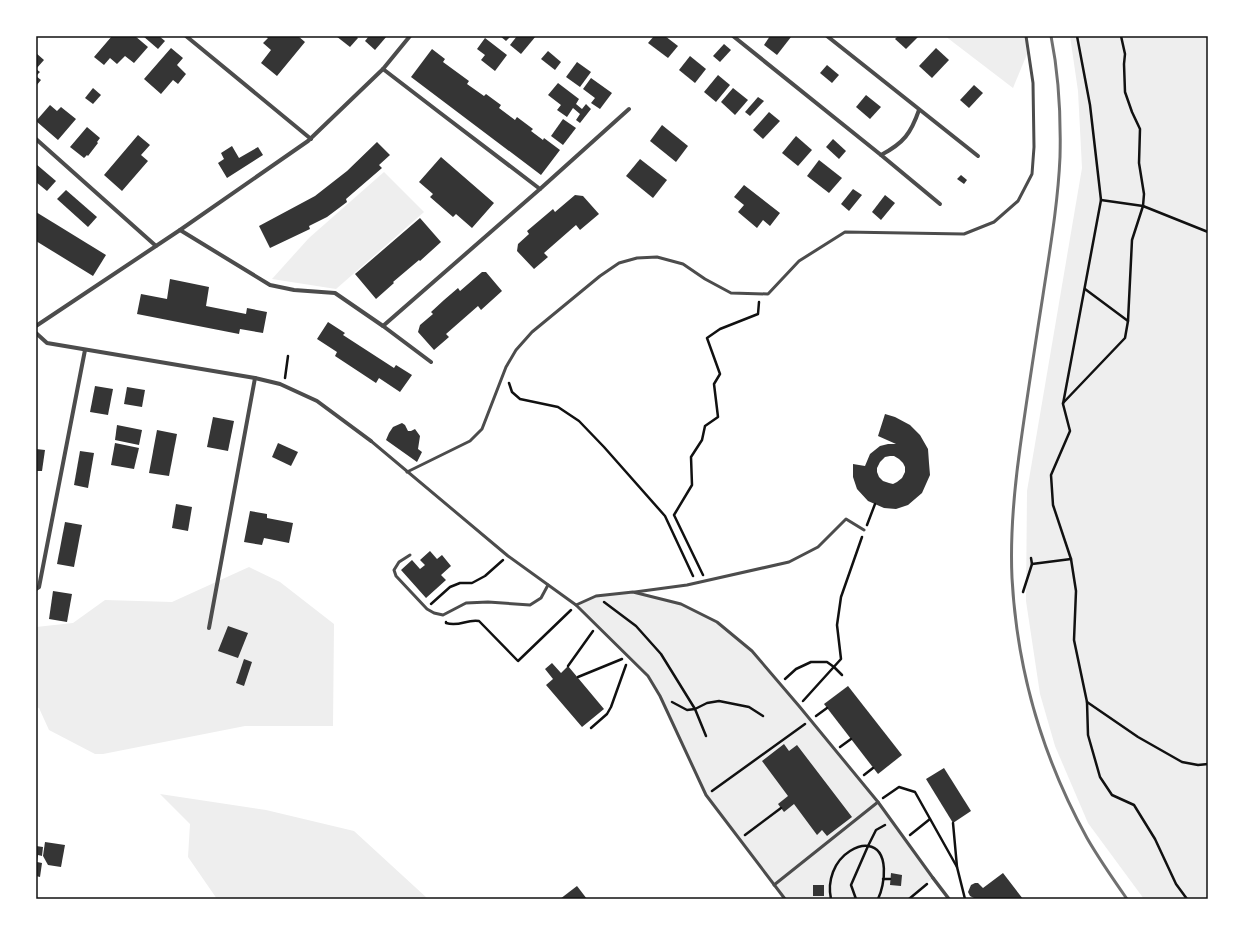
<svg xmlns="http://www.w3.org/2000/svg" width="1244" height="935" font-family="'PT Serif',serif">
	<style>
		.green { fill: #eee }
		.building { fill: #353535; fill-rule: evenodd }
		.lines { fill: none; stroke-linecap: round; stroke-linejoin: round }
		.path { stroke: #111; stroke-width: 2.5 }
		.service { stroke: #4c4c4c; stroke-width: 3 }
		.pedestrian { stroke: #4c4c4c; stroke-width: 3.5 }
		.minor { stroke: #4c4c4c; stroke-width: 4 }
		.rail { stroke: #707070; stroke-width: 3 }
		.neatline { fill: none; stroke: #111; stroke-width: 1.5 }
	</style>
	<rect width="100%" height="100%" fill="#fff"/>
	<g class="green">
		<path d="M945,36H1026L1027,54L1013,88Z"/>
		<path d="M1070,36H1208V899H1144L1088,823L1055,746L1040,694L1026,601L1027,491L1082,168L1078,91Z"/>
		<path d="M384,172L424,212L336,289L272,279L309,238Z"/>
		<path d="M249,567L280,582L334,624L333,726H245L103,754H95L49,730L39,708L36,707V627L73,623L105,600L172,602Z"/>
		<path d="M633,592L681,604L717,622L752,651L878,802L933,878L909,899H785L706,795L660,696L648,676L576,605L596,596Z"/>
		<path d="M160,794L266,810L354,831L427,898L217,899L188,857L190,824Z"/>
	</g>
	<g class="building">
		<path d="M112,36H135L148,47L134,63L125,56L117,64L110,58L104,65L94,57Z"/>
		<path d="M143,36H159L165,41L158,49Z"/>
		<path d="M265,36H298L305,42L277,76L261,63L271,50L263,43L268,38Z"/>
		<path d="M336,36H356L358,38L350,47Z"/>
		<path d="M369,36H387L375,50L365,41Z"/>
		<path d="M500,36H511L506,41Z"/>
		<path d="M517,36H536L521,54L510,45Z"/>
		<path d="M654,36H665L678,46L668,58L648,43Z"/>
		<path d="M770,36H789L791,37L777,55L764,45Z"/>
		<path d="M898,36H919L906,49L895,39Z"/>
		<path d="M485,38L507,55L495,71L481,60L485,55L477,49Z"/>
		<path d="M724,44L731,50L720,62L713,56Z"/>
		<path d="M171,48L183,58L177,65L186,74L178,84L173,80L161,94L144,79Z"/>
		<path d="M936,48L949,60L932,78L919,66Z"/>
		<path d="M432,49L445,59L443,62L469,81L467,84L484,96L486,94L501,105L499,108L515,120L517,117L533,129L531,131L543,140L544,138L560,150L541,175L411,77Z"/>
		<path d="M548,51L561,62L555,70L541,59Z"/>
		<path d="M36,53L44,60L36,69L40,72L36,76L41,80L36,86Z"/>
		<path d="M690,56L706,69L695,83L679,70Z"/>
		<path d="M577,62L591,72L580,87L566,77Z"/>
		<path d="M827,65L839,75L832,83L820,73Z"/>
		<path d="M718,75L730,85L716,102L704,92Z"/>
		<path d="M591,78L612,93L600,109L591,103L595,98L583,89Z"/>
		<path d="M558,83L579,99L576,104L582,109L586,104L591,109L580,123L576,120L580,114L573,108L567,117L557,110L561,105L548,95Z"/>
		<path d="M974,85L983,93L969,108L960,100Z"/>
		<path d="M93,88L101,95L93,104L85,98Z"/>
		<path d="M733,88L748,100L735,115L721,102Z"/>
		<path d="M866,95L881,107L870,119L856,107Z"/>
		<path d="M758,97L764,101L750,116L745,112Z"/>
		<path d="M50,105L57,111L61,107L76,119L58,140L36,121Z"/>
		<path d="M769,112L780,121L763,139L753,130Z"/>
		<path d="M563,119L576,128L563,145L551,136Z"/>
		<path d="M662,125L688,146L676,162L650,141Z"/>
		<path d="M87,127L100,138L97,142L98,143L88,156L87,155L84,158L70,147Z"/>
		<path d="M138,135L150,145L141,155L148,161L122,191L104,175Z"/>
		<path d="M796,136L812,150L798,166L782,153Z"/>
		<path d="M833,139L846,151L839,159L826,147Z"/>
		<path d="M377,142L390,155L379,165L382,168L346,199L347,202L327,217L309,226L310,229L270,248L259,226L315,196L347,171Z"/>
		<path d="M232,146L239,158L258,147L263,155L227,178L218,163L224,159L221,153Z"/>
		<path d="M441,157L494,203L472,228L456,214L453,217L430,197L433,194L419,182Z"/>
		<path d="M640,159L667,180L653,198L626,176Z"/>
		<path d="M819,160L842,178L829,193L807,176Z"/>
		<path d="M36,164L56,181L47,191L36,182Z"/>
		<path d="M961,175L967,180L964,184L957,179Z"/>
		<path d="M744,185L780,213L770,226L763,220L757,228L738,212L744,205L734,197Z"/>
		<path d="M853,189L862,195L849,211L841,204Z"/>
		<path d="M66,190L97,217L88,227L57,199Z"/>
		<path d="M575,195L583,196L599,214L580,230L576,225L544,253L548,257L534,269L517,251L518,244L529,234L527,231L553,209L555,212Z"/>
		<path d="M885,195L895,203L881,220L872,212Z"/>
		<path d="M36,212L106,255L93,276L36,241Z"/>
		<path d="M420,218L441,242L420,261L419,260L393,282L394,283L376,299L355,274Z"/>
		<path d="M482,272H486L502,291L481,310L478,306L446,334L449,337L434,350L418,332L420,325L433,314L431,312L444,300L458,288L460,291Z"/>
		<path d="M170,279L209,287L206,306L246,314L247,308L267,312L263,333L240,329L239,334L137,314L141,294L167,299Z"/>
		<path d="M328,322L345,333L343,335L394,368L396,365L412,375L400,392L379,378L376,383L335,356L337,352L317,339Z"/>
		<path d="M95,386L113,389L108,415L90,412Z"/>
		<path d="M127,387L145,390L142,407L124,404Z"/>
		<path d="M885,414L895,417L910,425L920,435L928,449L929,463L930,475L922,493L908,505L896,509L884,508L868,501L857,489L853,477V464L865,466L870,454L880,446L888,444H896L878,436ZM890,456H894L899,459L903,463L905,467V472L902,478L897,482L893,484L889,483L883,481L879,477L877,472V468L880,462L885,457Z"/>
		<path d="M213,417L234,421L228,451L207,447Z"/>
		<path d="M402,423L405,425L408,431H411L415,429L420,436L418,449L422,452L417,462L386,440L389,433L393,427Z"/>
		<path d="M117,425L142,430L139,445L115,440Z"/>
		<path d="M157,430L177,434L169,476L149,473Z"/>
		<path d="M115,443L139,448L134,469L111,465Z"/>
		<path d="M278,443L298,452L291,466L272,457Z"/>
		<path d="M36,449L45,450L42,471H36Z"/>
		<path d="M80,451L94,453L88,488L74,485Z"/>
		<path d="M176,504L192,507L188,531L172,528Z"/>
		<path d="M250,511L267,514V518L293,523L289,543L264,538L262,545L244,542Z"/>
		<path d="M65,522L82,525L74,567L57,564Z"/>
		<path d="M430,551L437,559L442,555L451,566L441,575L446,580L426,598L401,570L412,560L420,569L425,565L420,560Z"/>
		<path d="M53,591L72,594L67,622L49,619Z"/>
		<path d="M228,626L248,633L238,658L218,651Z"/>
		<path d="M244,659L252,662L244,686L236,683Z"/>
		<path d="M552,663L561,673L568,666L604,709L582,727L546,685L553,679L545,669Z"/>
		<path d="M848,686L902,755L878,774L824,704Z"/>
		<path d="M784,744L789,751L797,745L852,817L827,836L822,830L817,835L794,804L784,812L778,804L788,796L762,761Z"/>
		<path d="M944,768L971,811L953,823L926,779Z"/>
		<path d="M45,842L65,845L61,867L48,865L43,856Z"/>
		<path d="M36,846L43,847L42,856L38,855L37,862L42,863L40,877L36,876Z"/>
		<path d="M891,873L902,875L901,886L890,885Z"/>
		<path d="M1003,873L1023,899H981L980,898L976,899L970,896L968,892L971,885L975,883H978L983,888Z"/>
		<rect x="813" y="885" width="11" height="11"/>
		<path d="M577,886L587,899H560Z"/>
	</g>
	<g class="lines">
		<g class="path">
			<path d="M1077,36L1090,105L1101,200L1063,404L1070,431L1051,475L1053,505L1071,559L1076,591L1074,640L1087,702L1088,735L1100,777L1112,795L1134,805L1155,839L1176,884L1187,899"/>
			<path d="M1101,200L1143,206L1208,232"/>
			<path d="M1085,289L1128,321"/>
			<path d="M285,378L288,356"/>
			<path d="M509,383L512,392L520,399L558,407L579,421L604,447L665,516L693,576"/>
			<path d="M1063,403L1125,338L1128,321L1132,240L1143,206L1144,194L1139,163L1140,129L1132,112L1125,92L1124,64L1125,54L1121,36"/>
			<path d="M867,525L875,504"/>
			<path d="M1032,564L1071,559"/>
			<path d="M703,575L674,515L692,485L691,457L702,440L705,426L718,417L714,384L720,374L707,338L720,329L758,314L759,302"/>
			<path d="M1023,592L1032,564L1031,558"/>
			<path d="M604,602L636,626L661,654L695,709L706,736"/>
			<path d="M431,604L450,587L460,583H472L485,576L503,560"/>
			<path d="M446,622V623C460,627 466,619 479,621L518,661L571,610"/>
			<path d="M568,666L593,631"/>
			<path d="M578,677L622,659"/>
			<path d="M785,679L796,669L811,662H827L834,667L842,675"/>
			<path d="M803,701L841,659L837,625L841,597L862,537"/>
			<path d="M672,702L687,710L695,709L707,703L719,701L749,707L763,716"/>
			<path d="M1087,702L1138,737L1182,762L1198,765L1208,764"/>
			<path d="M816,716L827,708"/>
			<path d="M591,728L607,714L611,707L626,665"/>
			<path d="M840,747L851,739"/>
			<path d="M864,775L873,768"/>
			<path d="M712,791L805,724"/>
			<path d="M883,798L899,787L915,792L957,867"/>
			<path d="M953,823L957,867L965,899"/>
			<path d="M745,835L781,808"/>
			<path d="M910,835L930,819"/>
			<path d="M883,879H890"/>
			<path d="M831,899C827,881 834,861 850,851C855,848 862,845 868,846C890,849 885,885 878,899"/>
			<path d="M856,899L851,885L868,846L876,830L885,825"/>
			<path d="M909,899L927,884"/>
		</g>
		<g class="service">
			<path d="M371,441L508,556L576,605L648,676L660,696L706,795L785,899"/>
			<path d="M407,472L470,441L482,429L506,367L516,350L532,332L600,276L619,263L637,258L657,257L683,264L705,279L731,293L768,294L799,261L845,232L964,234L994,222L1018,201L1032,174L1034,147L1033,83L1026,36"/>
			<path d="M410,555L399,562L394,570L396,576L427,609L434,613L443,615L466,603L488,602L530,605L541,598L548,585"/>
			<path d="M635,592L687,585L789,562L818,547L846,519L864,530"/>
			<path d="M576,605L596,596L633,592L681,604L717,622L752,651L799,706L878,802L933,878"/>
			<path d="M774,885L878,802"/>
		</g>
		<path class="pedestrian" d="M933,878L949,899"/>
		<g class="minor">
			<path d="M186,36L311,139"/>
			<path d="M733,36L881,155C904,143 911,133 919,110"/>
			<path d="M827,36L978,156"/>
			<path d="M383,69L439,112L540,189L629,109"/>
			<path d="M36,139L156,246"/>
			<path d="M881,155L940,204"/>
			<path d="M180,230L270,285L294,290L335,293L383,326L431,362"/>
			<path d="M36,326L180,230L308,141L383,69L410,36"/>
			<path d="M383,326L540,189"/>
			<path d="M36,333L47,343L255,378L280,384L317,401L371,441"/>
			<path d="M36,589L39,587L85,350"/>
			<path d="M209,628L255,378"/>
		</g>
		<path class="rail" d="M1051,36C1059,76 1061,117 1060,157C1058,203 1050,249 1043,295C1035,346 1027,397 1020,448C1014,491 1010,535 1012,578C1017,670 1043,758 1087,838C1099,859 1113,879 1127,899"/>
	</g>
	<rect width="1244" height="935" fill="none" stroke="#ffffff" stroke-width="74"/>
	<rect x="37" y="37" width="1170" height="861" class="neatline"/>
</svg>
